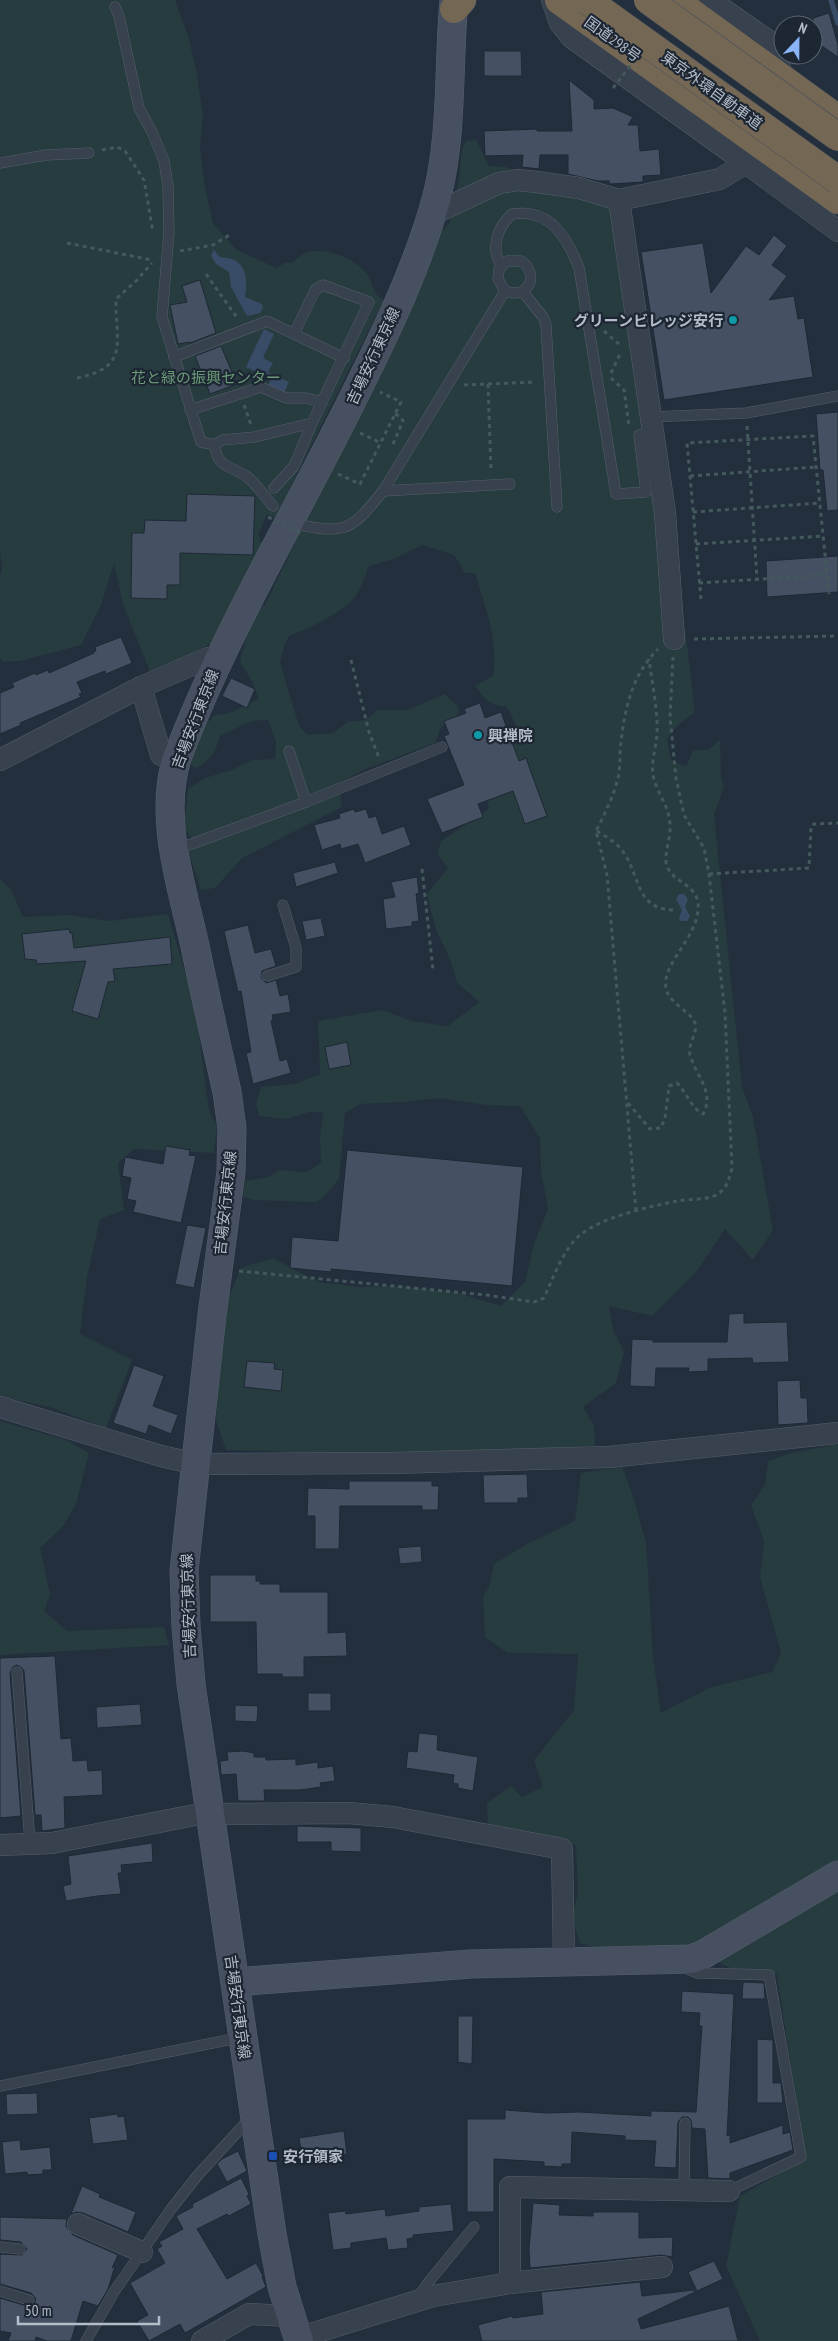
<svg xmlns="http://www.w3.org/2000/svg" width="838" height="2341" font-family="'PT Sans Narrow','Noto Sans JP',sans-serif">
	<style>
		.green { fill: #263c3f }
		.water { fill: #394c67 }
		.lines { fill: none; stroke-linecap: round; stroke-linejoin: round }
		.stream { stroke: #394c67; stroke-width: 5.5 }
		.building { fill: #455162; stroke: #1f2835 }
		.lane-casing { stroke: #565f6c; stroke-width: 11 }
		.street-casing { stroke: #565f6c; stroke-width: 22 }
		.secondary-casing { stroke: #565f6c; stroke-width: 29 }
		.highway-casing { stroke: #434c59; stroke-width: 29 }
		.path { stroke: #44595c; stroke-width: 3; stroke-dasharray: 4 4; stroke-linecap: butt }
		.lane { stroke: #38414e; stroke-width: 10 }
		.street { stroke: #38414e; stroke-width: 21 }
		.secondary { stroke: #465061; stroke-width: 28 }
		.highway { stroke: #746855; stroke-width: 28 }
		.highway-bridge-casing { stroke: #434c59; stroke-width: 29; stroke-linecap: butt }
		.path-bridge { stroke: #44595c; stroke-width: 3; stroke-dasharray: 4 4; stroke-linecap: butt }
		.highway-bridge { stroke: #746855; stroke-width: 28 }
		.culture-dot { fill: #0f9aa8; stroke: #1d2633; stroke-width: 2 }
		.transit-dot { fill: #1a4fb4; stroke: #1d2633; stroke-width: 2 }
		.labels { text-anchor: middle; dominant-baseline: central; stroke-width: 4.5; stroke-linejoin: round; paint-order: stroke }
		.street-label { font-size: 15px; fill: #b4bcc9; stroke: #1d2633 }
		.poi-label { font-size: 15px; font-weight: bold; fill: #b4bcc9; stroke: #1d2633; text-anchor: start }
		.park-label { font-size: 15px; fill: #6b9a76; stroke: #1d2633 }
	</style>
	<rect width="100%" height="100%" fill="#242f3e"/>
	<g class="green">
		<path d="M0,0H175L189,39L197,75L203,116L200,147L204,181L213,224L237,250L276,268L286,262L292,263C296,260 302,253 308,252C327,248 352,257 365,272C374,281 370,293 384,300L275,518L267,514L258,535L262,544L212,643L151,674L123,604L114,563L101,605L81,645L20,661L3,662L0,658V575L2,569L0,552Z"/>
		<path d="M476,140L489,166L506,167L614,209L659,544L685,628L695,712L677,726L667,739L671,760L686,767L693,750H708L720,740L721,777L724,787L714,815L742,1087L753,1117L773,1230L753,1260L725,1229L697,1271L652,1316L609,1306L613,1329L624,1352L616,1383L583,1407L594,1426L595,1446L342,1458L274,1451L226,1450L216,1420L218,1357L226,1304L241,1268L273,1258L318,1282L360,1287L397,1286L455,1292L501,1306L525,1282L534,1244L548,1209L541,1171L540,1138L520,1106L486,1105L440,1098L404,1102L360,1104L345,1113L339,1179L324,1197L316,1202L254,1200L243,1197L245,1181L269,1177L279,1170L306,1172L321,1163L320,1137L323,1112H309L286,1119L259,1116L256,1104L261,1087L295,1084L320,1074L318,1021L383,1010L411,1021L448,1026L479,1002L457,982L450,959L436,929L427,894L448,868L437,854L441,841L489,809L481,762L499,746L516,725L506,706C490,706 484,698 475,686L493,676C499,641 485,606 475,573H465L454,555L422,545L394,559L369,566C365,576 361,589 354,598C346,610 304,632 290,635L285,643L280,662L299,726L308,735L333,733L347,722L365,720L378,710H408L444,694L456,704L460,713L441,727L435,743L363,770L339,783L342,807L242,858L215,888L201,890L189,853L192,839L181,823L186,812L188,789L205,778L232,770L252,760L275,759L276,742L268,720L251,721L220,736C215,752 211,762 195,768L186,758L204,726L215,715L229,713L259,699L252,681L240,662L253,611L265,605L422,280L442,230L449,224L459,179L462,149L466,141Z"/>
		<path d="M0,879L10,888L23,917L68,915L109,921L168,914L195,1006L209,1110L217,1127L214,1153L134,1149L118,1163L124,1210L100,1219L87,1277L80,1334L132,1360L106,1428L53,1408L0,1396Z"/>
		<path d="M0,1421L66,1440L89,1453L76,1504L64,1525L40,1548L50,1595L44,1611L67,1631L164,1627L169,1645L0,1655Z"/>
		<path d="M833,1445H838V1863L707,1940L668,1950H604L580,1943L572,1916L578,1893L576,1845L533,1837L488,1825L487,1803L511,1786L522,1797L543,1787L534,1760L574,1710L578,1654L508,1653L485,1637L483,1596L489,1588L494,1564L527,1544L575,1521L581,1473L622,1467L633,1496L646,1542L653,1656L661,1713L709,1688L772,1672L781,1653L760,1577L764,1541L751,1505L765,1485L768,1461L791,1453Z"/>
		<path d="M838,1890V2341H760L726,2266L740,2196L805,2159L777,1974L739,1972L718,1962L735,1945L809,1909L825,1896Z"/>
	</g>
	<g class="water">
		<path d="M214,249C221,262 223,255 234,260C248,266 247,285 245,297L262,304L263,308L260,313L247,316L231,287L229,272L216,264L211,256Z"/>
		<path d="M264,329L274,334L263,358L273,363L268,372L289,382L284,393L268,385L271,379L246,367Z"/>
		<path d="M679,894H684L688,899L685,907L690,916L687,921H680L679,918L682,910L676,899Z"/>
	</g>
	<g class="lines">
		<path class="stream" d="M831,0L838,23"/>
	</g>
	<g class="building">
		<path d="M829,13L838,45V57L813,40V18Z"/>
		<path d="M484,51H521L522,76H484Z"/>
		<path d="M569,80L594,100V109L613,108L633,117L628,125H638L640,151L659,149L661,175L643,176V182L610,184L609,181H598L568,174V155H540L539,169L522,167L523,155L485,156L484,131L537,129V131H572Z"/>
		<path d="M774,235L787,246L772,265L787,276L769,300L794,296L798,319L804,318L813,377L664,400L641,252L703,243L711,293L746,246L759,255Z"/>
		<path d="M200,280L216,333L190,343V342L178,344L170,305L187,302L182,286Z"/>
		<path d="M221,346L237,384L210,394L195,356Z"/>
		<path d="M838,412V510L827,511L823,470H820L816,414Z"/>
		<path d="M187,494L255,496L253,555L180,553V585H167V599L131,598L132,533H144L145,520L186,521Z"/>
		<path d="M838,556V592L767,597L766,561Z"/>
		<path d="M121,637L132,663L106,674L105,671L77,682L82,693L79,694L81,697L20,723L21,725L0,734V693L14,687L12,683L35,673L36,675L48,670L49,673L94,653L93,652L96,651L95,647Z"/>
		<path d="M231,678L255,689L247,708L222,696Z"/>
		<path d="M480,703L485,718L501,712L519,761L526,758L547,816L525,824L513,791L478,804L483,817L442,833L427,799L464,785L444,736L449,734L444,721L466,713L464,709Z"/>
		<path d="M354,809L355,812L366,809L369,818L376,816L382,834L404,826L411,845L365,863L358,844L341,849L340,844L322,850L314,825L340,818L339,814Z"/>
		<path d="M335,862L338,873L296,887L293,873Z"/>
		<path d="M417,877L419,893L416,894L419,921L412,922V926L386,929L383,899L395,897L391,882Z"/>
		<path d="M321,918L325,936L306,940L302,921Z"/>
		<path d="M248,925L255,953L271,949L276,966L262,971L261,978L266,983L276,980L280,996L288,994L291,1012L272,1015L273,1020L271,1021L280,1061L287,1059L291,1073L253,1084L246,1053L251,1052L241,991L238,992L224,931Z"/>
		<path d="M69,929L70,933H72L74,948L170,937L172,964L113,969L115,981L108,982L98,1019L72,1011L86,961L37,964L36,960L25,959L22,934Z"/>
		<path d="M347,1042L351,1065L329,1069L325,1047Z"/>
		<path d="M166,1146L190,1150L189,1155L196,1156L181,1223L133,1212L136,1201L127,1199L131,1178L122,1176L125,1157L163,1164Z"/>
		<path d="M347,1150L523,1167L512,1286L331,1269V1272L290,1268L292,1237L338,1241Z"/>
		<path d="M187,1225L206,1228L194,1288L175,1284Z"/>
		<path d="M744,1313V1323L787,1322L789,1362L753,1363L752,1358L708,1359V1371L688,1372L689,1368H656L655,1387L630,1386L632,1339L653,1340V1342H727L729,1314Z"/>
		<path d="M247,1361L275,1363L274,1369L283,1370L281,1391L244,1387Z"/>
		<path d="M134,1365L164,1376L153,1406L178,1415L171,1434L149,1425L146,1434L113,1423Z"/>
		<path d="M800,1380L801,1398H807L808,1423L778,1425L777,1381Z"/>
		<path d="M527,1474L528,1498H518V1503H484L483,1475Z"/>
		<path d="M349,1481H432V1486H439L438,1510H422V1506H340L339,1549H315V1516H307L308,1488L349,1489Z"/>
		<path d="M421,1546L422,1562L400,1564L398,1548Z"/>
		<path d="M210,1575H256V1581H260V1584H280V1592H328V1633L346,1632L347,1656L304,1657V1677H282V1674H257L256,1622H210Z"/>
		<path d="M55,1656L61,1739L71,1738L73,1761L87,1760L88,1771L102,1770L103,1795L64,1797L65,1828L42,1831L41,1815H35L24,1671L22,1668L17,1665L13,1667L10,1673L21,1816L0,1818V1658Z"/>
		<rect x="308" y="1693" width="23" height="18"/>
		<path d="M140,1704L142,1725L97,1728L96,1707Z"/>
		<path d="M235,1705L258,1706L257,1722L235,1721Z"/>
		<path d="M419,1733L438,1735L437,1750L478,1757L473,1791L458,1788V1784L453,1783L454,1775L406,1768L408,1751L417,1752Z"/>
		<path d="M243,1751L254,1753V1757H266V1760L296,1759V1765L318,1762V1768L333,1766L335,1781L320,1783L321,1787L300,1790H264L265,1801H238L236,1774L221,1775L220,1761L228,1760L227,1752Z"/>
		<path d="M297,1826L361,1828V1852L331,1851V1842H297Z"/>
		<path d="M152,1843L153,1862L121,1865L122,1873H118L121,1894L97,1896L66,1901L63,1886L71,1884L68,1856Z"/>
		<path d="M743,1982L764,1983L765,1999H742Z"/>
		<path d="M682,1991L734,1994L727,2136L730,2135V2143L783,2125V2134L790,2132L793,2150L730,2173V2179L708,2178L705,2129L692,2128L691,2120L688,2117H682L678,2122L676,2168L654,2167L656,2141L625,2140V2136L572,2132L571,2164H562V2167L544,2166V2162L494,2159V2212H467V2119H505V2110L546,2113L579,2112L651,2116V2111L696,2112L702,2026H699L700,2013L681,2012Z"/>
		<path d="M458,2016H473L472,2064L458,2062Z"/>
		<path d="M757,2039L773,2040V2083H781L783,2103H757Z"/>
		<path d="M37,2093L38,2114L7,2115L6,2094Z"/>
		<path d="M117,2114L118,2117L124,2116L128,2140L93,2144L89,2118Z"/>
		<path d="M344,2131L347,2154L303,2161L299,2138Z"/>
		<path d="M20,2140L21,2150L50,2147L52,2170H43V2174L27,2175V2172L5,2174L2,2142Z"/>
		<path d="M238,2151L247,2171L227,2182L217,2164L222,2159Z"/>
		<path d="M241,2178L249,2194L247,2196L251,2204L229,2216L227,2214L197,2229L227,2279L256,2263L263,2276L262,2277L266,2287L185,2333L180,2324L149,2341L137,2321L148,2315L130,2283L165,2263L157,2249L162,2246L159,2242L183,2229L176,2216L193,2207L192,2204Z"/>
		<path d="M82,2186L100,2194L99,2197L136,2212L128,2232L83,2213L76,2212L71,2214Z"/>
		<path d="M533,2203L560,2205L559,2215L593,2216V2212H639V2238L673,2237L672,2257L661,2255L530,2268L529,2250Z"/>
		<path d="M451,2204L454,2231L413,2235V2238L407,2239L408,2248L388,2250L386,2238L351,2243V2248L333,2250L328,2213L345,2211L346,2214L385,2209L386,2216L419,2211V2207Z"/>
		<path d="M0,2217L67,2219L66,2226L73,2235L118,2255L112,2268L115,2266L108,2289L98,2306L83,2301L71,2341H47L36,2337L35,2341H8L11,2333L0,2331V2298L30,2307L34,2305L36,2299L31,2293L0,2284V2254L22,2255L27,2249L21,2242L0,2240Z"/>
		<path d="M714,2261L723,2279L697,2291L688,2272Z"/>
		<path d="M640,2282L642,2296L694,2290L695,2292L638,2319L641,2329L729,2306L738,2341H482L478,2325L512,2316L513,2318L543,2314L541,2292Z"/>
	</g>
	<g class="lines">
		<g class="lane-casing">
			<g id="lane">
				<path d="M115,7L119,16L139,108L153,134L164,161L168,186L169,232L162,317L201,442L215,445L222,440L255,437L312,423L369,302L323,285L315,290L294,334"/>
				<path d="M0,163L46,155L89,153"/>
				<path d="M501,265C490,248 498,226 512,214C550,208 567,237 579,268L616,494L646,492L639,435L653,434"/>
				<path d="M523,292L543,317L546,325L557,507"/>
				<path d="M174,357L267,321L344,358"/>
				<path d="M190,410L261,387L286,398H306L322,402"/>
				<path d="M651,417L746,413L838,396"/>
				<path d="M215,445C216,467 231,466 246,476C254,481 266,498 273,506"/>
				<path d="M274,488L294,466L312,423"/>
				<path d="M383,491L510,484"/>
				<path d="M290,523C344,534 349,534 383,491L505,291C529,300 540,274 521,261H507L499,269L498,279L505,291"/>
				<path d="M289,751L306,802"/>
				<path d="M175,850L306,802L442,747"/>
				<path d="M267,976L296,967V948L283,905"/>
				<path d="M17,1672L30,1842"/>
				<path d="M685,1968L697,1973L769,1975L801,2157L729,2191"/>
				<path d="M0,2086L242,2037"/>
				<path d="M684,2189L685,2123"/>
				<path d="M0,2247L20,2249"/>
				<path d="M0,2291L29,2300"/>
				<path d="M417,2299L431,2279L474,2227"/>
				<path d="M86,2341L114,2292L171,2209L198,2175L251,2117"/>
			</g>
		</g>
		<g class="street-casing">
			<g id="street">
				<path d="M552,0L560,23L571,37L746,163L757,165"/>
				<path d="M710,0L773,44L783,79"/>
				<path d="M619,200L665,513L674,639"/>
				<path d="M431,215L499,183L518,180L537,182L579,188L619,200L720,179L746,163L838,231"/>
				<path d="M141,687L161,755L177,758"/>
				<path d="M0,760L141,687L208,658H219"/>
				<path d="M0,1407L161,1456L196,1464L392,1463L609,1457L838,1433"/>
				<path d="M210,1814L349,1813L393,1817L562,1849L564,1962"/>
				<path d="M0,1845L52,1843L210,1812"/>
				<path d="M78,2224L142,2252"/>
				<path d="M510,2283L662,2267"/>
				<path d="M298,2338L433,2296L510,2283V2187L729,2191"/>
				<path d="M202,2341L249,2314L291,2316"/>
			</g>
		</g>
		<g class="secondary-casing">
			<g id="secondary">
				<path d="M235,1982L471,1964L692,1959L704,1954L838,1875"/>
				<path d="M299,2341L282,2287L272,2234L191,1684L186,1626L184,1571L212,1315L231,1172L232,1128L227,1092C216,1043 205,995 195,946C182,887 158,818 177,758C227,626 302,505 363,378C392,320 420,259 437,196C453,132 448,65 454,0"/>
			</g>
		</g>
		<g class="highway-casing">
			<g id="highway">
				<path d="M559,0L838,200"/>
				<path d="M674,0L838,119"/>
				<path d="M454,9L462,0"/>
			</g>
		</g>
		<g class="path">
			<path d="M102,150L117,147L125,151L144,180L153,232"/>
			<path d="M67,243L152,260"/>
			<path d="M180,251L213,245L231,234"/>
			<path d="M206,274L238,319"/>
			<path d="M604,331L620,345"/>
			<path d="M611,373L620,354"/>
			<path d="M77,378C131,367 115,342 116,299L136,281L152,263"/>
			<path d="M611,378L624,390L629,426"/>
			<path d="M488,384L491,471"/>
			<path d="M464,385L535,382"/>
			<path d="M244,405L251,425"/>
			<path d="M747,426L757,579"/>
			<path d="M360,433L381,443"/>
			<path d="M393,444L403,421L401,417L395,414"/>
			<path d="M338,474L360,484L401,402L380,392"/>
			<path d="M690,476L816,467"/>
			<path d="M693,512L820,503"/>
			<path d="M696,544L823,536"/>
			<path d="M699,583L827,575"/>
			<path d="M701,599L687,443L813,436L829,594"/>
			<path d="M694,639L838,636"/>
			<path d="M351,660L369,732L379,758"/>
			<path d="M597,831C607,837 620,845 626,856C641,883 638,910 676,910"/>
			<path d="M422,869L433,970"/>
			<path d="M709,874L809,868L811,826L814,824L838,823"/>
			<path d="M628,1103L650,1129L661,1128L665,1118L669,1086L677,1083C687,1093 691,1108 703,1114C715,1092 696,1076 690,1055C687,1042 701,1031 693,1019C685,1009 668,1001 666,988C661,965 696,939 698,910C701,882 669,884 666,862C665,850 671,837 670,825C670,807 656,792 653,775C651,761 656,748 657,734C658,710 652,683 649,659"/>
			<path d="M636,1211L607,875L596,831C605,814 613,797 618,778C620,769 620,760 620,751C624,713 630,677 658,649"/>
			<path d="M239,1271L486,1295L534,1302L544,1298C552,1280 564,1248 580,1235C602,1217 648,1207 677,1201C689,1199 709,1200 718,1194C728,1187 729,1178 732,1168L725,1013L709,874L704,848L684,815L676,778L670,717L673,657"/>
		</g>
		<use href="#lane" class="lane"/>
		<use href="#street" class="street"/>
		<use href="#secondary" class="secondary"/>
		<use href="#highway" class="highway"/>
		<g class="highway-bridge-casing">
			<g id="highway-bridge">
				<path d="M587,0L838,180"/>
				<path d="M648,0L838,137"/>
			</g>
		</g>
		<g class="path-bridge">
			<path d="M613,88L634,61"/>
			<path d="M268,517L304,535"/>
		</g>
		<use href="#highway-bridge" class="highway-bridge"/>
	</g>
	<g class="culture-dot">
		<circle cx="733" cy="320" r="5"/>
		<circle cx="478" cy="735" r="5"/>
	</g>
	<rect class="transit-dot" x="268" y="2151" width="10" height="10" rx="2.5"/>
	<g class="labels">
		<g class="street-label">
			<text transform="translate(613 39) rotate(36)">国道298号</text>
			<text transform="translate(712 90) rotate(36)">東京外環自動車道</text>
			<text transform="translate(373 356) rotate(-65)">吉場安行東京線</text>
			<text transform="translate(195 719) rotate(-69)">吉場安行東京線</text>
			<text transform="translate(225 1203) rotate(-84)">吉場安行東京線</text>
			<text transform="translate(188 1606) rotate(-92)">吉場安行東京線</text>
			<text transform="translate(238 2007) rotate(82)">吉場安行東京線</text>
		</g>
		<g class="poi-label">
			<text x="723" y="320" text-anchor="end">グリーンビレッジ安行</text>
			<text x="488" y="735">興禅院</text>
			<text x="283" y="2156">安行領家</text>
		</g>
		<g class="park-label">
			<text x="206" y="377">花と緑の振興センター</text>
		</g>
	</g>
	<g transform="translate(798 40) rotate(22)"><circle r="24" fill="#1d2633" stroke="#59626f"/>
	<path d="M0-4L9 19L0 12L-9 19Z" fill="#8ab4f8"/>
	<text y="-8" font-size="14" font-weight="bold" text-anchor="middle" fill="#b4bcc9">N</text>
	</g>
	<path d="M18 2316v8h141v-8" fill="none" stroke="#b4bcc9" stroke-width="2.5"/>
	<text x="25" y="2316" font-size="15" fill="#b4bcc9" stroke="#1d2633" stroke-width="4" paint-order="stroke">50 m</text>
</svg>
